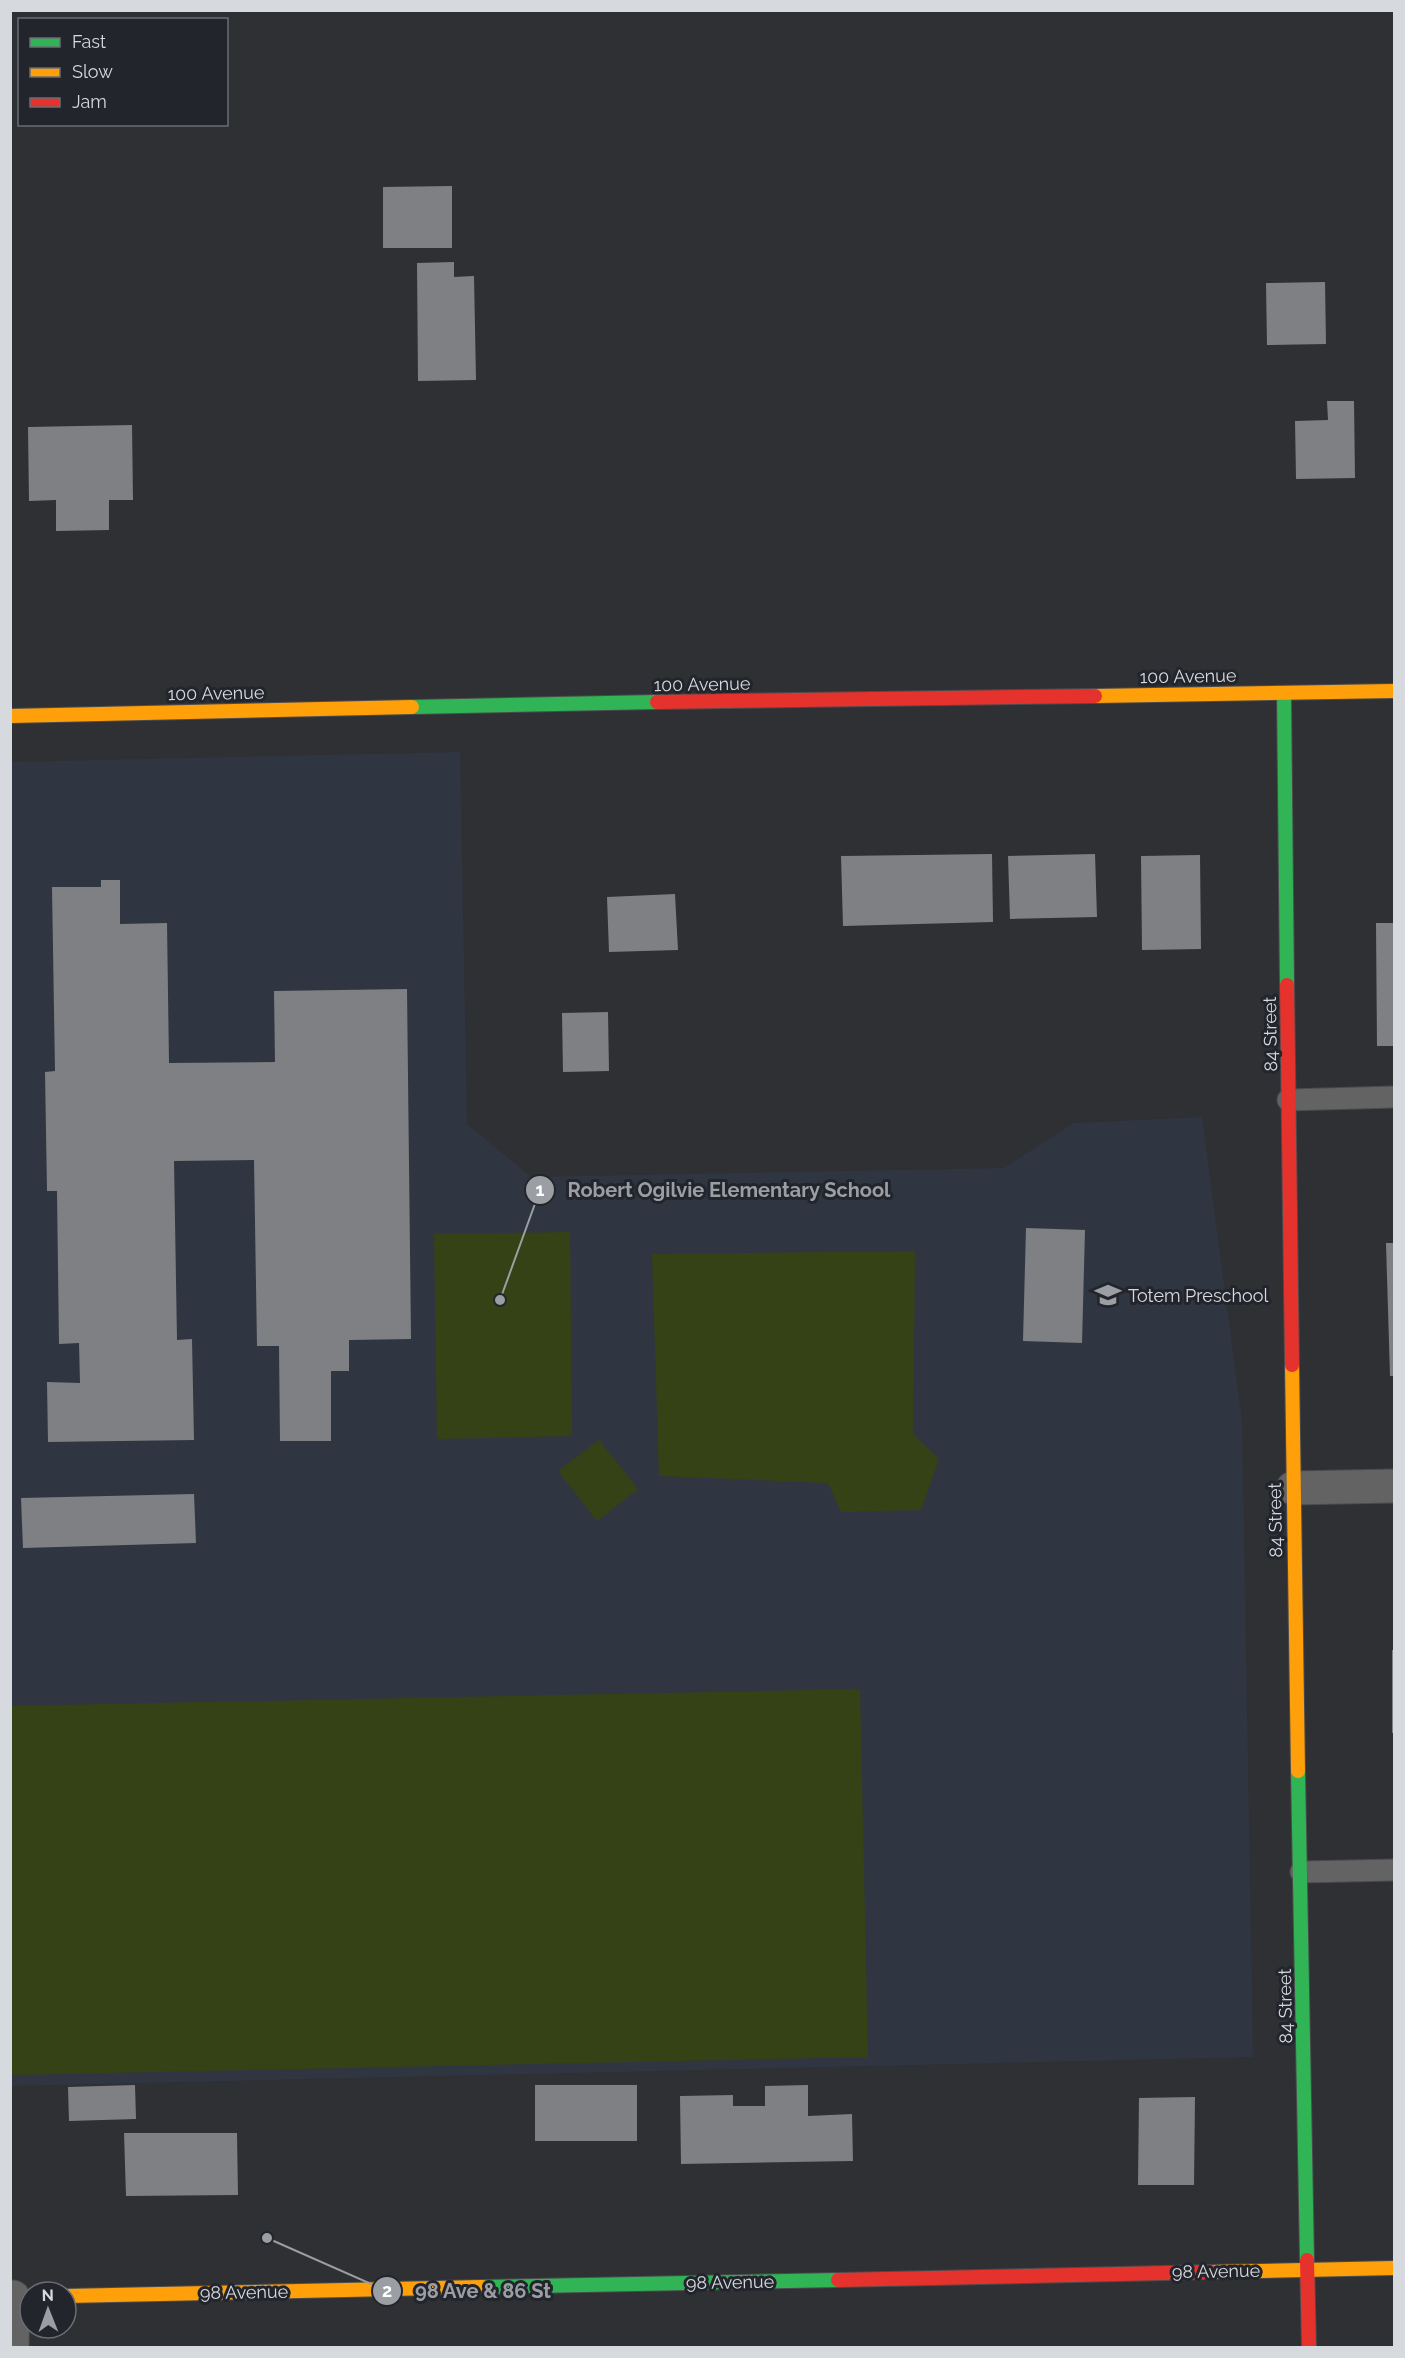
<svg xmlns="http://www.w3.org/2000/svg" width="1405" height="2358" font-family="Raleway,sans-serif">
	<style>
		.built { fill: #303641 }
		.green { fill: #344215 }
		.building { fill: #7f8083 }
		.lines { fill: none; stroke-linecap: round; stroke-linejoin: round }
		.lane-casing { stroke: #4a4b4d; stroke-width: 23 }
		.street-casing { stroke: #4a4b4d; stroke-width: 35 }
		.fast-casing { stroke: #4a4b4d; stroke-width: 16 }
		.slow-casing { stroke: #4a4b4d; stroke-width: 16 }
		.jam-casing { stroke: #4a4b4d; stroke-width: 16 }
		.lane { stroke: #626362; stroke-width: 21 }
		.street { stroke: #626362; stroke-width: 33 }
		.fast { stroke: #30b455; stroke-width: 14 }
		.slow { stroke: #ff9f0a; stroke-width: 14 }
		.jam { stroke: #e5322d; stroke-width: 14 }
		.labels { text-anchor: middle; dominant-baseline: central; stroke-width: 6; stroke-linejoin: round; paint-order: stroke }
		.street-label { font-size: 18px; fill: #d6d9dd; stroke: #22252c }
		.poi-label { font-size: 18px; fill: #d6d9dd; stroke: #22252c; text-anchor: start }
		.leader { fill: none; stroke: #9b9ea2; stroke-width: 2 }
		.callout-dot { fill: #9b9ea2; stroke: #22252c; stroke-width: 2 }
		.mark-label { font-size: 18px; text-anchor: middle; font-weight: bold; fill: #fff }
		.callout-label { font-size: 20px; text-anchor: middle; font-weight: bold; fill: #9b9ea2; stroke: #22252c; stroke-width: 6; stroke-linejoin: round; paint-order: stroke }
	</style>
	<rect width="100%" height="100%" fill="#2e3033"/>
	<path class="built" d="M460,752L467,1124L531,1177L1004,1168L1074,1123L1202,1117L1242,1422L1253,2057L11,2086L10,762Z"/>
	<g class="green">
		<path d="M570,1232L572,1436L437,1439L434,1234Z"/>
		<path d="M915,1251L913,1434L939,1459L921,1510L841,1512L828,1483L659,1476L652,1254Z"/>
		<path d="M599,1440L638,1489L597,1521L558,1471Z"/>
		<path d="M860,1689L868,2057L11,2075V1706Z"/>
	</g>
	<g class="building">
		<path d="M452,186V248H383V187Z"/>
		<path d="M454,262V277L474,276L476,380L418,381L417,263Z"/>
		<path d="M1325,282L1326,344L1267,345L1266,283Z"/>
		<path d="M1327,401H1354L1355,478L1296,479L1295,421L1328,420Z"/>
		<path d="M132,425L133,500H109V530L56,531V500L29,501L28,427Z"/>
		<path d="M992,854L993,922L843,926L841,856Z"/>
		<path d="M1095,854L1097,917L1010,919L1008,856Z"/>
		<path d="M1200,855L1201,949L1142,950L1141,856Z"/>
		<path d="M101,880H120V924L167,923L169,1063L275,1062L274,991L407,989L411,1339L349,1340V1371H331V1441H280L279,1346H257L254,1160L174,1161L177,1340L192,1339L194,1440L48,1442L47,1382L80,1383L79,1343L59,1344L57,1191H47L45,1072L55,1071L52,887H101Z"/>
		<path d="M675,894L678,950L609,952L607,897Z"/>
		<path d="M1376,923H1394V1046H1377Z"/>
		<path d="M608,1012L609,1071L563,1072L562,1013Z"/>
		<path d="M1026,1228L1085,1230L1082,1343L1023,1341Z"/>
		<path d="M1386,1243H1394V1376H1390Z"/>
		<path d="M194,1494L196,1543L23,1548L21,1498Z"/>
		<rect x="1392" y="1650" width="2" height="83"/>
		<path d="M135,2085L136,2119L69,2121L68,2087Z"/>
		<rect x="535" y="2085" width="102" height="56"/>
		<path d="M808,2085V2116L852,2114L853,2161L681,2164L680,2096L733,2095V2106H765V2086Z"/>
		<path d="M1195,2097L1194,2185H1138L1139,2098Z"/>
		<path d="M124,2133H237L238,2195L126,2196Z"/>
	</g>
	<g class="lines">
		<g class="lane-casing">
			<g id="lane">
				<path d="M1288,1100L1394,1097"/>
				<path d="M1301,1872L1394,1870"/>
			</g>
		</g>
		<g class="street-casing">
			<g id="street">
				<path d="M1293,1488L1394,1486"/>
				<path d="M12,2348L13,2297"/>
			</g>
		</g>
		<g class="fast-casing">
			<g id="fast">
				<path d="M1284,693L1287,985"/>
				<path d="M412,707L657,702"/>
				<path d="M1298,1771L1307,2260"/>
				<path d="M482,2287L838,2280"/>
			</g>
		</g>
		<g class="slow-casing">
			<g id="slow">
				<path d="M1095,696L1394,691"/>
				<path d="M10,716L412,707"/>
				<path d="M1292,1365L1298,1771"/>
				<path d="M1211,2272L1394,2268"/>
				<path d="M66,2296L482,2287"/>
			</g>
		</g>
		<g class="jam-casing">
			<g id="jam">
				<path d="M657,702L1095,696"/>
				<path d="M1287,985L1292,1365"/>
				<path d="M1307,2260L1309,2348"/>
				<path d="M838,2280L1211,2272"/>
			</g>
		</g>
		<use href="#lane" class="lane"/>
		<use href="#street" class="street"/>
		<use href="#fast" class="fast"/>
		<use href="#slow" class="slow"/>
		<use href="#jam" class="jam"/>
	</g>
	<defs>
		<g id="school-bare" transform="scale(2.07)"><path d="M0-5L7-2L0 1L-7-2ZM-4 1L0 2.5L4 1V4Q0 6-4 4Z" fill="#9b9ea2" stroke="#22252c" stroke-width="2.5" paint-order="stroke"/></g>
	</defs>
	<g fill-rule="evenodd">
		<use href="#school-bare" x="1108" y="1295"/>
	</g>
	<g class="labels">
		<g class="street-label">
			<text transform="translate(1188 676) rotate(-1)">100 Avenue</text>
			<text transform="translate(702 684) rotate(-1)">100 Avenue</text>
			<text transform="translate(216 693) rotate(-1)">100 Avenue</text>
			<text transform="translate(1270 1034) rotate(-91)">84 Street</text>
			<text transform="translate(1275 1520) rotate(-91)">84 Street</text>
			<text transform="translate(1285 2006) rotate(-91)">84 Street</text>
			<text transform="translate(1216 2271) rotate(-1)">98 Avenue</text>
			<text transform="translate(730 2282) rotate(-1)">98 Avenue</text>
			<text transform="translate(244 2292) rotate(-1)">98 Avenue</text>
		</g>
		<g class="poi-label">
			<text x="1128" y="1295">Totem Preschool</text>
		</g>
	</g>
	<path class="leader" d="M500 1300L540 1190M267 2238L387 2291"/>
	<g class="callout-dot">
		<circle cx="500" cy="1300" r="6"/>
		<circle cx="267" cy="2238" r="6"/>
		<circle cx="540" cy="1190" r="15"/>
		<circle cx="387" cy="2291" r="15"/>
	</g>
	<g class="mark-label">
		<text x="540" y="1196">1</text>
		<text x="387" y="2297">2</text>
	</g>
	<g class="callout-label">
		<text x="729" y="1197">Robert Ogilvie Elementary School</text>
		<text x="483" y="2298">98 Ave &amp; 86 St</text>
	</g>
	<rect width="1405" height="2358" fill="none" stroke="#d6d9dd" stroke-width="24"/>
	<rect x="18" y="18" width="210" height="108" fill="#22252c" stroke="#6a6d73" stroke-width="1.5"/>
	<rect x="30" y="38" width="30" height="9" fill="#30b455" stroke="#6a6d73" stroke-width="1.5"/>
	<text x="72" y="48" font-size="18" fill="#d6d9dd">Fast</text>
	<rect x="30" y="68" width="30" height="9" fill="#ff9f0a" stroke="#6a6d73" stroke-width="1.5"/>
	<text x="72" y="78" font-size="18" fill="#d6d9dd">Slow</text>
	<rect x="30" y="98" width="30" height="9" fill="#e5322d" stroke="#6a6d73" stroke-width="1.5"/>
	<text x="72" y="108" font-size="18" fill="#d6d9dd">Jam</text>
	<g transform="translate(48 2310) rotate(359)"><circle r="28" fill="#22252c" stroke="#6a6d73" stroke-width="1.5"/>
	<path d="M0-4.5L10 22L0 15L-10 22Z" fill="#9b9ea2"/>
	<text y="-9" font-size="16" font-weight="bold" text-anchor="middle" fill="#d6d9dd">N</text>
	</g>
</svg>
